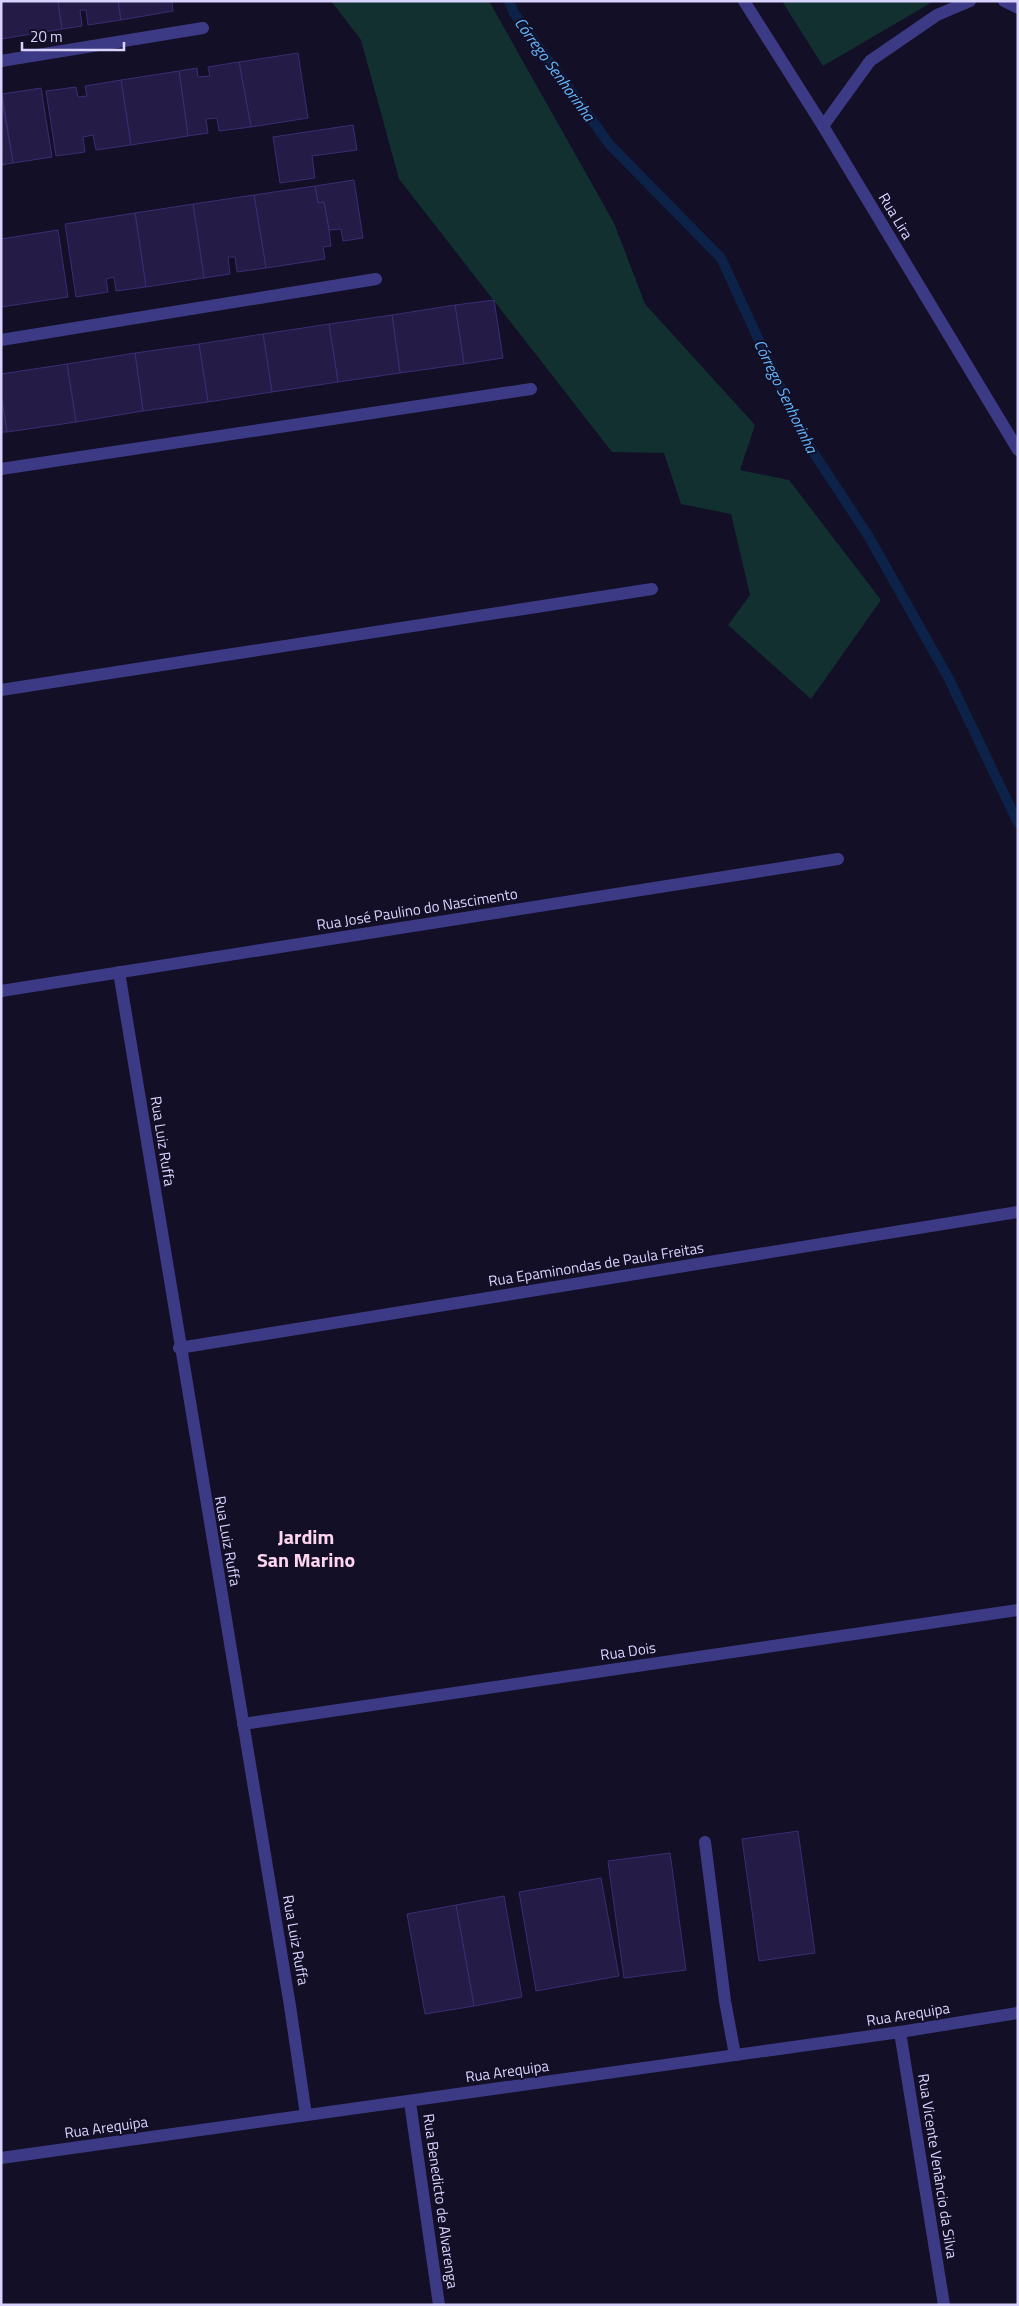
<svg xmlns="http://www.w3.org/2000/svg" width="1019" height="2306" font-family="'Titillium Web',sans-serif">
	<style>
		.green { fill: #12302f }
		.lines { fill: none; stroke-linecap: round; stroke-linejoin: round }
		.stream { stroke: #0c2248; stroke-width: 10 }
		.building { fill: #241b47; stroke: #3b2d73 }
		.minor { stroke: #3d3a85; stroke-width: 12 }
		.labels { text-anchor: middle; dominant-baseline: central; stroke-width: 4; stroke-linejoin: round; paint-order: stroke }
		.street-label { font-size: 15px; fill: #d9d4ff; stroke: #130f26 }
		.water-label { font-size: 16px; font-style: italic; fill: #62b6ff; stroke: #130f26 }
		.district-label { font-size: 20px; font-weight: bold; fill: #ffd6f0; stroke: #130f26 }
	</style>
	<rect width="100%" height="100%" fill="#130f26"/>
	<g class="green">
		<path d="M331,1H489L614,223L645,304L755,425L740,470L789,480L881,600L811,699L728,625L750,595L731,514L681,504L664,453L612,452L399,179L361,40Z"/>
		<path d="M782,1H934L823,66Z"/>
	</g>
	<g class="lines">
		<path class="stream" d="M509,1L514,13L610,145L721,258L804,438L869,537L949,679L1018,823"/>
	</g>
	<g class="building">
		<path d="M1,1H58L62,29L1,39Z"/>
		<path d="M58,1H118L121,20L88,25L86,10H80L82,26L62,29Z"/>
		<path d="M118,1H172L173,11L121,20Z"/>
		<path d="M298,53L308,118L251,127L239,62Z"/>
		<path d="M239,62L251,127L219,131L217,118L206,119L208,133L188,136L179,71L197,68L198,77L210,76L208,67Z"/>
		<path d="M179,71L188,136L131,145L121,80Z"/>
		<path d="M121,80L131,145L96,150L93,135L83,137L85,152L56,156L46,91L76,87L78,97L87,96L85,86Z"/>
		<path d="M41,88L52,157L13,163L2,94Z"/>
		<path d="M1,94L13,163L1,165Z"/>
		<path d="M353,125L357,150L312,156L315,178L280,183L273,137Z"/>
		<path d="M354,180L363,238L343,241L341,229L329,230L324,202L318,203L315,186Z"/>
		<path d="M315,186L318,203L324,202L329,230L331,246L323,247L325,259L266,268L254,195Z"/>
		<path d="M254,195L266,268L237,272L235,257H228L230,274L204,278L193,204Z"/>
		<path d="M193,204L204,278L146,287L135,213Z"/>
		<path d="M135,213L146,287L116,291L114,277L106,279L108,292L76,297L65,224Z"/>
		<path d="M58,230L68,297L1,307V239Z"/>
		<path d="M494,300L503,358L464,364L455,305Z"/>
		<path d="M455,305L464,364L400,373L392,315Z"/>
		<path d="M392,315L400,373L338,382L329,324Z"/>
		<path d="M329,324L338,382L272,392L263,334Z"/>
		<path d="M263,334L272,392L208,402L199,344Z"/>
		<path d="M199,344L208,402L143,411L135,353Z"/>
		<path d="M135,353L143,411L76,422L67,364Z"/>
		<path d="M67,364L76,422L7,432L1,395V374Z"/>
		<path d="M1,395L7,432H1Z"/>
		<path d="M798,1831L815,1953L759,1961L742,1839Z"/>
		<path d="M670,1853L686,1970L624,1978L608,1861Z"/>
		<path d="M601,1878L619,1976L536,1991L519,1892Z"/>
		<path d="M504,1896L522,1997L474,2006L456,1905Z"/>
		<path d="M456,1905L474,2006L425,2014L407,1914Z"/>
	</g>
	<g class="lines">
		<g class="minor">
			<path d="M744,1L823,126L1018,450"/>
			<path d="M1004,1L1018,8"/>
			<path d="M1,61L203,28"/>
			<path d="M823,126L870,61L937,15L970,1"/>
			<path d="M1,340L376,279"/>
			<path d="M1,469L531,389"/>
			<path d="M1,690L652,589"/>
			<path d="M119,972L290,2006L306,2115"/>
			<path d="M1,991L838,859"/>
			<path d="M179,1348L1018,1212"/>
			<path d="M243,1724L1018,1610"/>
			<path d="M705,1842L725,2001L735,2055"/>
			<path d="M900,2032L944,2305"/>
			<path d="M410,2102L439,2305"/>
			<path d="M1,2158L900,2032L1018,2013"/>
		</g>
	</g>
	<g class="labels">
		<g class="street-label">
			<text transform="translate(896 216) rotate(59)">Rua Lira</text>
			<text transform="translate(417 909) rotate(-9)">Rua José Paulino do Nascimento</text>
			<text transform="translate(163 1141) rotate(81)">Rua Luiz Ruffa</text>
			<text transform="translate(596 1264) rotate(-9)">Rua Epaminondas de Paula Freitas</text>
			<text transform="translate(228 1541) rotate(80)">Rua Luiz Ruffa</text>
			<text transform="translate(628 1651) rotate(-8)">Rua Dois</text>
			<text transform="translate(296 1940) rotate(80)">Rua Luiz Ruffa</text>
			<text transform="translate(908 2014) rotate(-9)">Rua Arequipa</text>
			<text transform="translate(507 2071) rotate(-8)">Rua Arequipa</text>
			<text transform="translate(106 2127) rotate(-8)">Rua Arequipa</text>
			<text transform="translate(938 2166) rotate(81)">Rua Vicente Venâncio da Silva</text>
			<text transform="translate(441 2201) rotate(82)">Rua Benedicto de Alvarenga</text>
		</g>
		<g class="water-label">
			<text transform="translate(555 69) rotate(54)">Córrego Senhorinha</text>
			<text transform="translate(786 396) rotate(64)">Córrego Senhorinha</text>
		</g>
		<g class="district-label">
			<text x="306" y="1536">Jardim<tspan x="306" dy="23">San Marino</tspan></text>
		</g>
	</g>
	<rect width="1019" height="2306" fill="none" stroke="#d9d4ff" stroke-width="5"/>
	<path d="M22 42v8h102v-8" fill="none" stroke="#d9d4ff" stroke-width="2.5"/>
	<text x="30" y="42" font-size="15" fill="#d9d4ff" stroke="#130f26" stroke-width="4" paint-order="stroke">20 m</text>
</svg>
